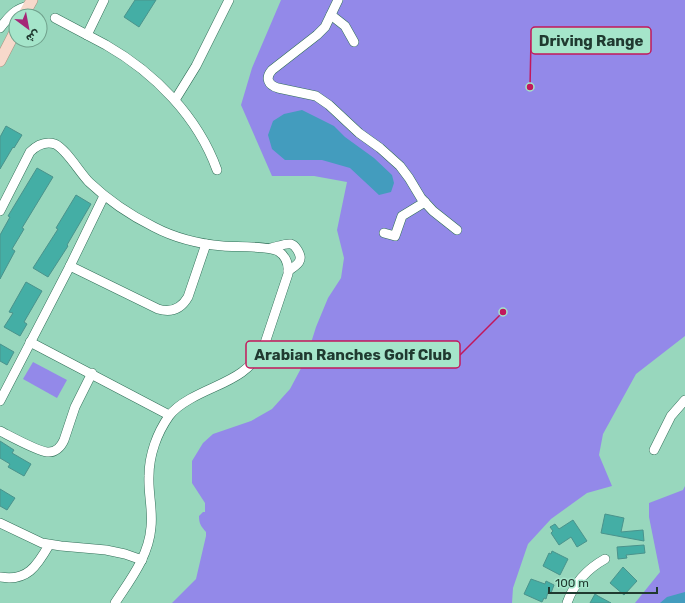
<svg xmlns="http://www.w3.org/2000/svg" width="685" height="603" font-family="Rubik,'Noto Naskh Arabic',sans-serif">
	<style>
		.green { fill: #9389e9 }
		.water { fill: #439cbe }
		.building { fill: #44aea5; stroke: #4a938c }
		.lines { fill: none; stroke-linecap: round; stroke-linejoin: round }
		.minor-casing { stroke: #316f58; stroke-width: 10 }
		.major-casing { stroke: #a8917f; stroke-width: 12 }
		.minor { stroke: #fff; stroke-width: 9 }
		.major { stroke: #f7d9cb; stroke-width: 11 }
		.leader { fill: none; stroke: #c2185b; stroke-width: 1.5 }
		.callout-dot { fill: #c2185b; stroke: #a5e5ca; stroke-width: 1.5 }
		.callout { fill: #a5e5ca; stroke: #c2185b; stroke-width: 1.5 }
		.callout-label { font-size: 15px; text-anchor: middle; font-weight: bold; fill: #203a30 }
	</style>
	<rect width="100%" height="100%" fill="#98d7bd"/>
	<g class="green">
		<path d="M281,0H685V336L636,374L603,434L599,455L612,486L587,493L551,519L528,544L513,588L512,603H172L196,579L206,536V532C201,526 199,524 199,516L203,512H205V503L192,483V461L203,443L213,434L251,421L272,409L290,389L306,359L316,327L328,298L341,278L344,258L337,230L347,182L314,176H272L241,105L252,68Z"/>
		<path d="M33,362L67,380L57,398L23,379Z"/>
		<path d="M685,486V603H635L660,572L649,517V503L683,490Z"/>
	</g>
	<g class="water">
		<path d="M302,110L334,126L345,137L374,158L392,175L394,183L391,192L379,195L350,168L322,160H285L272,149L268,135L273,121L284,114Z"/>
		<path d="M685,592V603H660L667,597Z"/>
	</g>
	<g class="building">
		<path d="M135,0H156L139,27L124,17Z"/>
		<path d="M6,126L22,135L14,148L13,147L0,169V137Z"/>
		<path d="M37,168L53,177L22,228L24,229L12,249L15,251L0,279V235L10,217L8,216Z"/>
		<path d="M76,195L91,204L67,245L68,246L48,277L33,268L58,229L56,228Z"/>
		<path d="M26,282L42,291L24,322L27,324L20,336L4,327L13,313L9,312Z"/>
		<path d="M0,344L14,352L7,365L0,361Z"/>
		<path d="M0,441L14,450L12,453L31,464L24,476L8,467L10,464L0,458Z"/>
		<path d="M0,489L15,498L7,510L0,506Z"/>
		<path d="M605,514L624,518L621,532L643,530L644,541L601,533Z"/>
		<path d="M573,520L587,541L577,547L571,537L559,545L551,533L553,531L550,527L555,524L559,529Z"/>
		<path d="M644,545L645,553L626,555L627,558L618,559L617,547Z"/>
		<path d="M552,551L568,559L560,575L543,566L549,553L551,554Z"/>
		<path d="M623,567L637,581L624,595L610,583Z"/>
		<path d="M531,579L545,584L546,581L554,585L551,593L548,592L546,599L544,598L542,602L524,594Z"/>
		<path d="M595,594L598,596L611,603H590Z"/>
	</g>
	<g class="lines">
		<g class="minor-casing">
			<g id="minor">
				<path d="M338,0L325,27L317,35L272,70C265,78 268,85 278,88L316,96L329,105L359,133L380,148L400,166L409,178L421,198L433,211L457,230"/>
				<path d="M331,15L345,26L354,42"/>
				<path d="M55,18C72,27 89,36 106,45C155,73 198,117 217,170"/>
				<path d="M0,28C9,17 14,9 29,6"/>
				<path d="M87,35L104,0"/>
				<path d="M175,100L196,66L229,0"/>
				<path d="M0,211L30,152C37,145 45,141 55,144C66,149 80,173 89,182C109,201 130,215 154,227C175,238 200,244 223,246C236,247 269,246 278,251C286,256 289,265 288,274L264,346C247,379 220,382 190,399C183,403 174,409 169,416C157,433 149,455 149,476C148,493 153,510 151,527C149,556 130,580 115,603"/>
				<path d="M384,233L395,236L402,216L425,202"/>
				<path d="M271,248C277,247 285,243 291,244C295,245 296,248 298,251C304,261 297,265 288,271"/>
				<path d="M70,266L158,309C171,313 181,309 188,297L206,244"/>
				<path d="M30,342L169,415"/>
				<path d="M0,401L70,266L104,196"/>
				<path d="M0,431C10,436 37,451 47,452C55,453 61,447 64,440L75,407L92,373"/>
				<path d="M654,450L671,416L685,400"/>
				<path d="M0,523L42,543L61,546L106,550L125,554L142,560"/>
				<path d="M0,577C27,582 37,566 49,545"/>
				<path d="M567,603C574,583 587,569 605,559"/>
			</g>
		</g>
		<g class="major-casing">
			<g id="major">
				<path d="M23,16L32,0"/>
				<path d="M0,61L16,30"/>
			</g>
		</g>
		<use href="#minor" class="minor"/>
		<use href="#major" class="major"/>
	</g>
	<path class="leader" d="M530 87L531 40M503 312L460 355"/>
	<g class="callout-dot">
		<circle cx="530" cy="87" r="4"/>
		<circle cx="503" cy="312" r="4"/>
	</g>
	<g class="callout">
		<rect x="531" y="27" width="120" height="27" rx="4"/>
		<rect x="246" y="341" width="214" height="27" rx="4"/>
	</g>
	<g class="callout-label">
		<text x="591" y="46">Driving Range</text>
		<text x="353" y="360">Arabian Ranches Golf Club</text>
	</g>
	<g transform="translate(28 28) rotate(148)"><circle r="19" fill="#a5e5ca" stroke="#70a18c"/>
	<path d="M0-3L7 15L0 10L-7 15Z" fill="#a52677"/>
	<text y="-6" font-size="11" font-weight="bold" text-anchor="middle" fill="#203a30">ش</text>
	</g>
	<path d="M549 587v6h108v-6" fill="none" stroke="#203a30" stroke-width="2"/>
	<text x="555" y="587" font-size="12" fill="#203a30" stroke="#a5e5ca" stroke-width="3" paint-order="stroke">100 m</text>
</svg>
